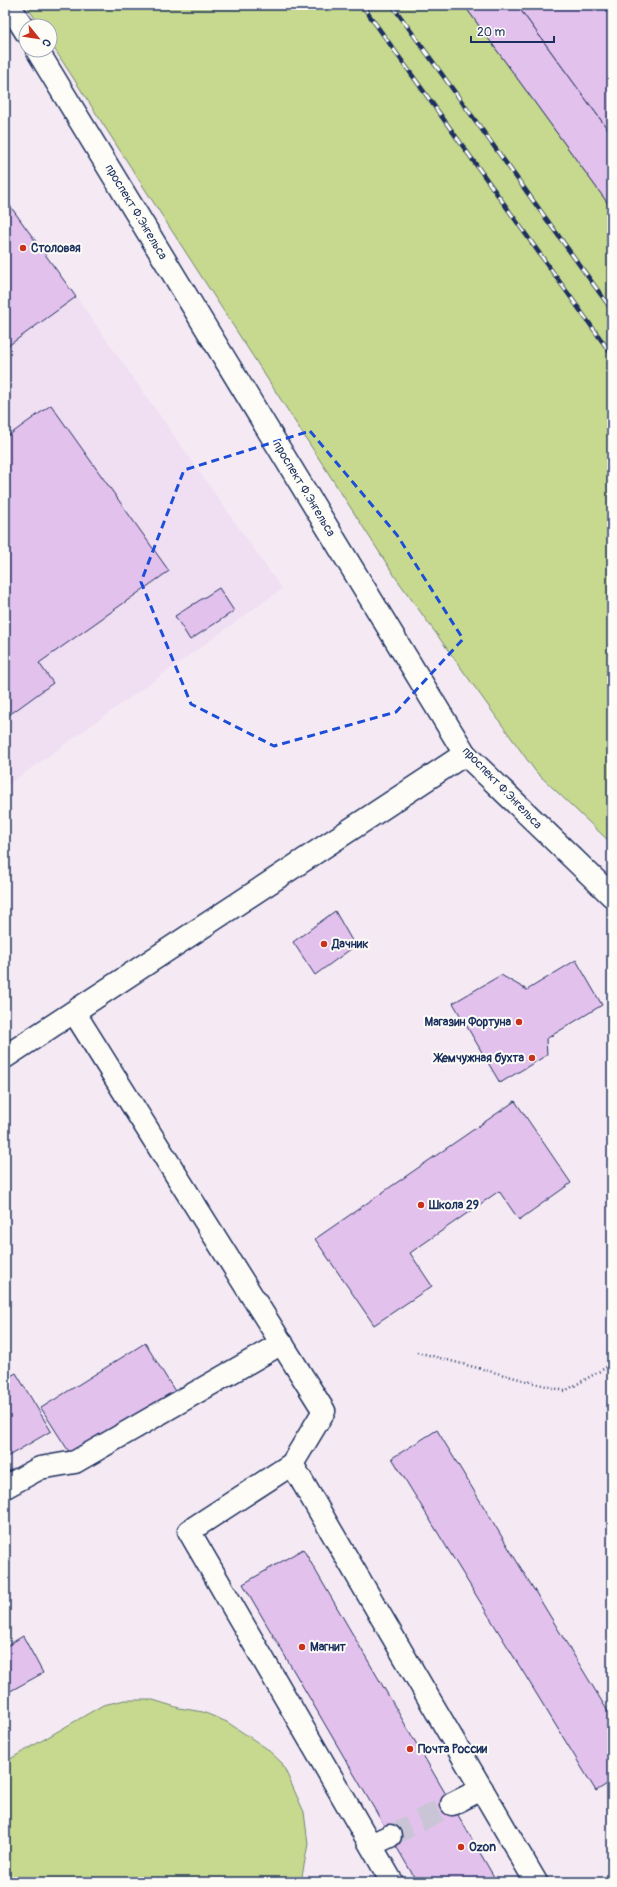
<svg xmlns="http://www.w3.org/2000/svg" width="617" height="1887" font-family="Pangolin,sans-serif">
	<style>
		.built { fill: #f0def2 }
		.green { fill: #c6d98e; stroke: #708476 }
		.building { fill: #e3c1ed; stroke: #1b2f5e }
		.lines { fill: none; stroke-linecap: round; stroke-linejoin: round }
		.minor-tunnel { stroke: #c9c5d6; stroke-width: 22; stroke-dasharray: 22 11; stroke-linecap: butt }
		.minor-casing { stroke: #1b2f5e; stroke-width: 25 }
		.path { stroke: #1b2f5e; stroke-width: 2.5; stroke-dasharray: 1 3; stroke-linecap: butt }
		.minor { stroke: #fdfcf7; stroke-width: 22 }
		.rail-casing { stroke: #1b2f5e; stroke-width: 4.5 }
		.rail { stroke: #fdfcf7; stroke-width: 3; stroke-dasharray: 9; stroke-linecap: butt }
		.marked { fill: none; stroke: #1d4ed8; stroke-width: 3; stroke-dasharray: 8 5; stroke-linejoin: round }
		.poi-dot { fill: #c8321e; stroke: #fdfcf7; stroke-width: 1.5 }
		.labels { text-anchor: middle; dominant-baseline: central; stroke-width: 4; stroke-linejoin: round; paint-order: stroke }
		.street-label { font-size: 12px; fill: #1b2f5e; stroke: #fdfcf7 }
		.poi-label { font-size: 12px; font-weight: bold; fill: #1b2f5e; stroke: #fdfcf7; text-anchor: start }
	</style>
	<rect width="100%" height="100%" fill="#f5eaf4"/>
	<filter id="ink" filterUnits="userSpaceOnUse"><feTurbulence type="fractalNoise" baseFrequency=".025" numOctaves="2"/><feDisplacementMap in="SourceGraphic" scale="8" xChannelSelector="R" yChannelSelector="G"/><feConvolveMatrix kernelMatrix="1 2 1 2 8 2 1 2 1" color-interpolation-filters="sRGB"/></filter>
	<g filter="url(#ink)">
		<path class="built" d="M5,196L282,589L5,787Z"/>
		<g class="green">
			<path d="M26,5H464L612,209V844L536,772L396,578L50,42V26H40Z"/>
			<path d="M125,1700H153L179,1708L203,1712L227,1722L266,1748L282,1763L304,1812L308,1844L301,1882H5V1762L103,1705Z"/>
		</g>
		<g class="building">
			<path d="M464,5H517L612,135V209Z"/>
			<path d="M517,5H612V135Z"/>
			<path d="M5,199L76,297L5,348Z"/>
			<path d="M51,405L169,571L39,663L53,683L5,718V438Z"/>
			<path d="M219,588L234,611L190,640L175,616Z"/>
			<path d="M335,911L355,946L315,975L293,942Z"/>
			<path d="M576,960L602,1005L546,1039L547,1055L500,1083L453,1003L501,975L527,990Z"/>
			<path d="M515,1101L571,1183L519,1220L499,1191L410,1253L432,1286L374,1325L315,1239Z"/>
			<path d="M145,1343L176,1393L73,1458L41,1408Z"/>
			<path d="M16,1373L51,1431L5,1458V1379Z"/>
			<path d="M437,1430L612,1718V1781L596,1791L392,1458Z"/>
			<path d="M303,1549L497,1882H417L243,1584Z"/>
			<path d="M23,1636L43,1673L5,1694V1647Z"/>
		</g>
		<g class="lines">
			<path class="minor-tunnel" d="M390,1836L452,1804"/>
			<g class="minor-casing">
				<g id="minor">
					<path d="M9,5L26,32"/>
					<path d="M37,50L465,754L612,896"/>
					<path d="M74,1012L324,1411L292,1464L536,1882"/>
					<path d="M5,1057L465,754"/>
					<path d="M292,1464L189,1531L392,1882"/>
					<path d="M5,1487L40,1468L75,1462L282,1343"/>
					<path d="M452,1804L482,1789"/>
					<path d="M371,1845L390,1836"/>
				</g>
			</g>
			<path class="path" d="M417,1352L565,1391L612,1364"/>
			<use href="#minor" class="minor"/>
			<g class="rail-casing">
				<g id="rail">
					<path d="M362,5L612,355"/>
					<path d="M392,5L612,310"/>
				</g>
			</g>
			<use href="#rail" class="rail"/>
		</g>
	</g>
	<path class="marked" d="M310,431L397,535L463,639L396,712L274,746L191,704L141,582L184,470Z"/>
	<g class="poi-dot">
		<circle cx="23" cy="248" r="4"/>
		<circle cx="324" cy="944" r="4"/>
		<circle cx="519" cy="1022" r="4"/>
		<circle cx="532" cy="1058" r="4"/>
		<circle cx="421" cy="1205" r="4"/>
		<circle cx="302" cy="1647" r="4"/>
		<circle cx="410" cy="1749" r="4"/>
		<circle cx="461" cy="1847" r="4"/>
	</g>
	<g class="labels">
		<g class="street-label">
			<text transform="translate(136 212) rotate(59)">проспект Ф.Энгельса</text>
			<text transform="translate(304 489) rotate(59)">проспект Ф.Энгельса</text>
			<text transform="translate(502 788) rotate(46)">проспект Ф.Энгельса</text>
		</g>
		<g class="poi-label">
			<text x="31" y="248">Столовая</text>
			<text x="332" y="944">Дачник</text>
			<text x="511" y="1022" text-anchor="end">Магазин Фортуна</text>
			<text x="524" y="1058" text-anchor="end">Жемчужная бухта</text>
			<text x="429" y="1205">Школа 29</text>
			<text x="310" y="1647">Магнит</text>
			<text x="418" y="1749">Почта России</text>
			<text x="469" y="1847">Ozon</text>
		</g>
	</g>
	<rect width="617" height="1887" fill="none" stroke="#fdfcf7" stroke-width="20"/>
	<rect x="10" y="10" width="597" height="1867" fill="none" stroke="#1b2f5e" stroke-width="1.5" filter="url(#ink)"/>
	<g transform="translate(38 38) rotate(120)"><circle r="19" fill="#fdfcf7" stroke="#a3aaba"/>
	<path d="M0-3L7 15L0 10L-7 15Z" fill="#c8321e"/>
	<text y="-6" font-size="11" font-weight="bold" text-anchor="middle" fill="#1b2f5e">С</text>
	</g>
	<path d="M471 36v6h83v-6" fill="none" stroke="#1b2f5e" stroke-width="2"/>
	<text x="477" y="36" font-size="12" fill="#1b2f5e" stroke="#fdfcf7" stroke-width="3" paint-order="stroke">20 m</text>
</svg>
